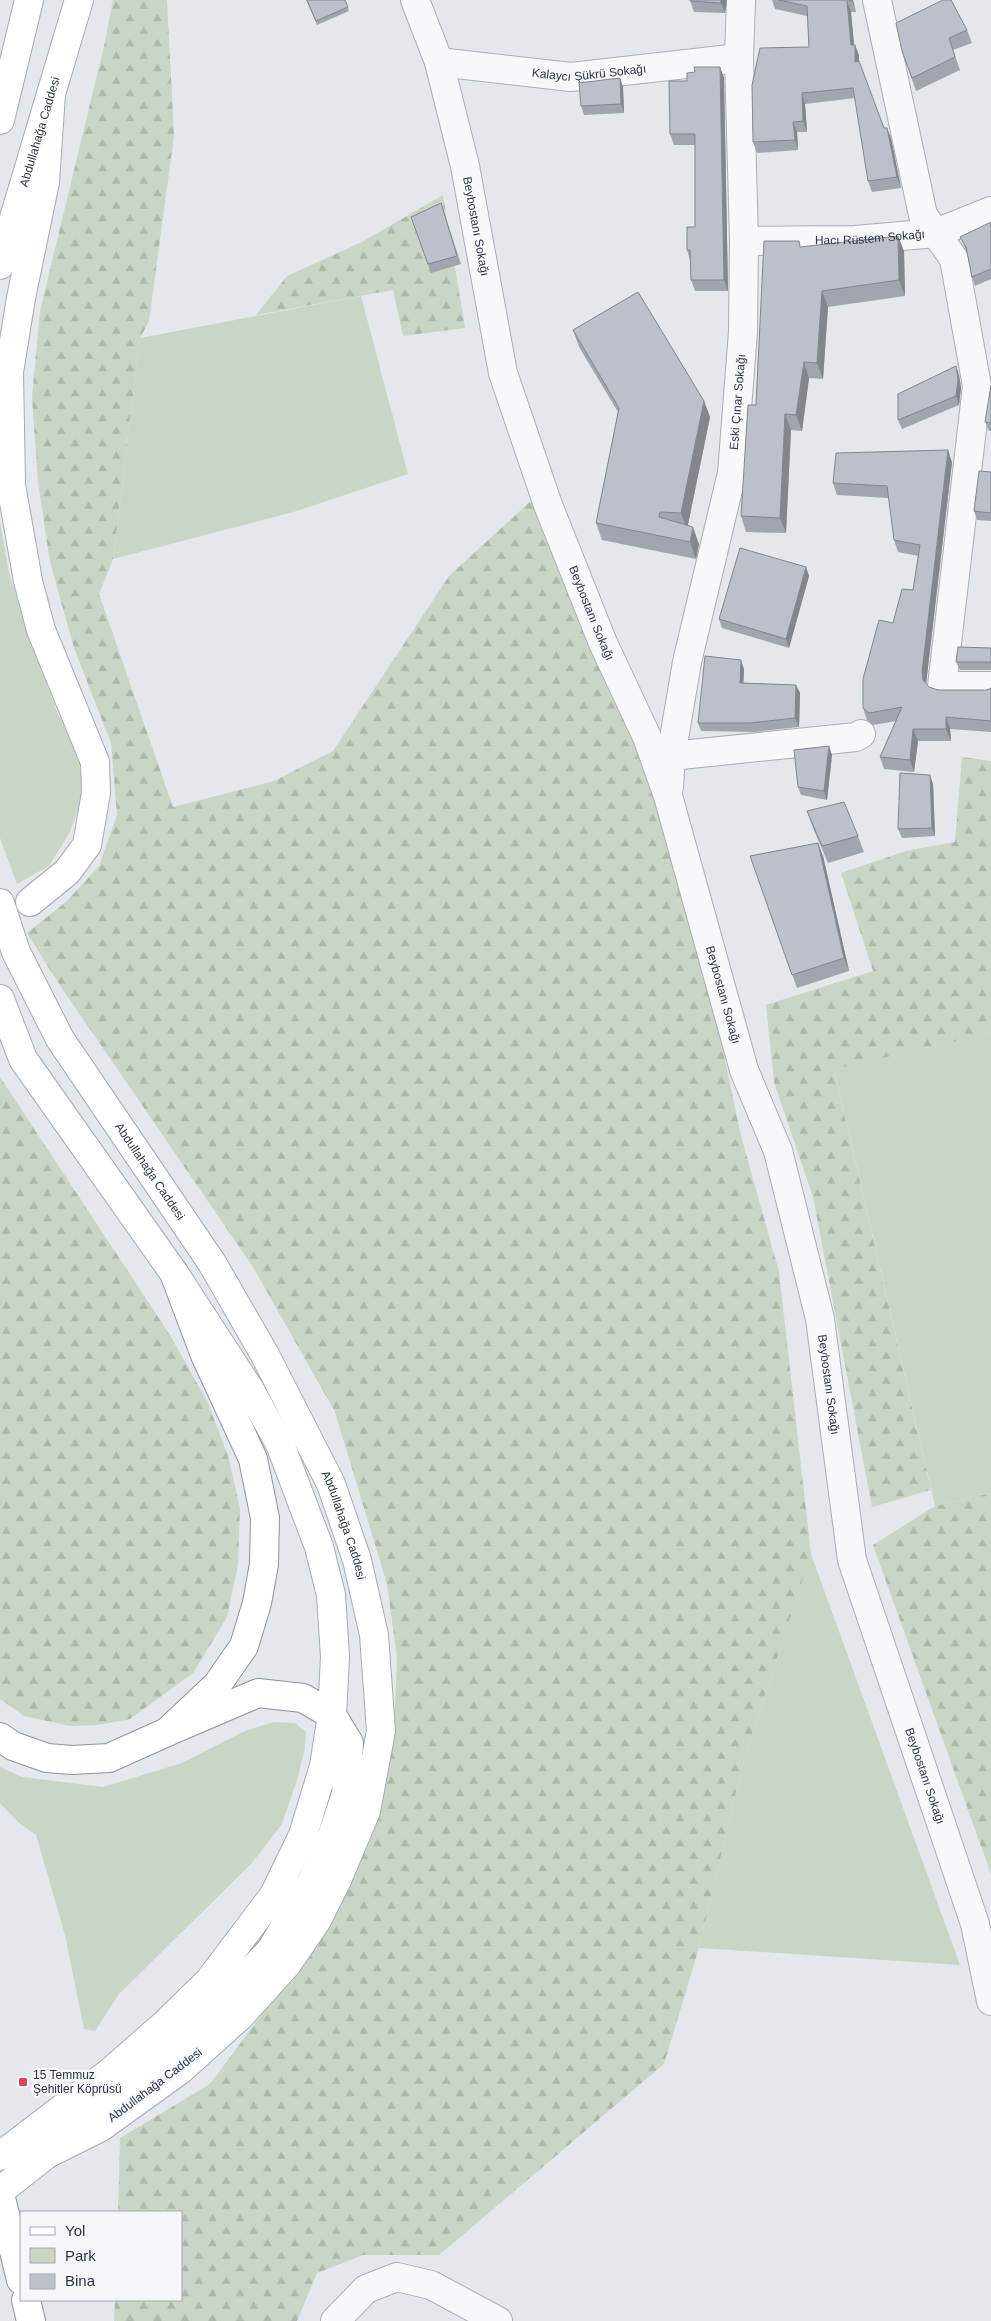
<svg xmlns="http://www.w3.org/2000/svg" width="991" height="2321" font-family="Arial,sans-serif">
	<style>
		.green { fill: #c9d6c5 }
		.forest { fill: url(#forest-firs) }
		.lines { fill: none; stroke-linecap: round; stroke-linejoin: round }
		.minor-casing { stroke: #a9aeb7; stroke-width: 30 }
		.major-casing { stroke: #a3abb8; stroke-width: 30 }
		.highway-casing { stroke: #8b94a3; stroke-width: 30 }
		.minor { stroke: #f7f8fa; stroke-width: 28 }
		.major { stroke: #fff; stroke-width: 28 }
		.highway { stroke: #fff; stroke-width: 28 }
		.wall { fill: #a1a5ae }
		.shaded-wall { fill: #83868d }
		.building { fill: #bbc0ca; stroke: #83868d }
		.poi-dot { fill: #d1495b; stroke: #f4f6f9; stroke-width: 2 }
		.labels { text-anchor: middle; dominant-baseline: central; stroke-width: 5; stroke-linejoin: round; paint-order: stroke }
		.street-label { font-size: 12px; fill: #2b3445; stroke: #f4f6f9 }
		.poi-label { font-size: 12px; fill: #2b3445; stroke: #f4f6f9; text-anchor: start }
	</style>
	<defs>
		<pattern id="forest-firs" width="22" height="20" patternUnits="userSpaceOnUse" patternTransform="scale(1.25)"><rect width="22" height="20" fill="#c9d6c5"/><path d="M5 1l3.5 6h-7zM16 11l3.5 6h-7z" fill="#adb8ab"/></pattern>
	</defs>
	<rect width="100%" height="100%" fill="#e4e7ec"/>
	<g class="green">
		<path d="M361,296L408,474L297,511L113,559L140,338Z"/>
		<path d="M0,522L9,573L28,634L58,714L81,761L83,796L70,832L49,866L17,884L0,838Z"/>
		<path d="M991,1033V1493L935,1506L834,1068Z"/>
		<path d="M811,1554L960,1965L699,1948L743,1763Z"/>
		<path d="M274,1722L295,1723L306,1732L305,1748L297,1780L282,1824L251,1864L119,1994L95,2031L84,2029L65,1935L36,1835L19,1823L0,1803V1767L22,1777L103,1787L182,1763L245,1731Z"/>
	</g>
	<g class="forest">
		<path d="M113,0H167L174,136L149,321L140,338L113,559L99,594L173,807L274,781L333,751L449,576L533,499L682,858L741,1136L779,1272L811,1554L743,1763L699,1948L664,2064L439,2255H363L317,2273L297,2321H114L115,2300H181V2212H118L120,2138L210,2084L297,1967L394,1732L397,1658L387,1584L335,1412L253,1267L59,984L27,933L67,901L99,866L117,815L111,743L74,648L50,562L38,482L32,397L40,311L104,46Z"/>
		<path d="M443,195L465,328L403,336L393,290L256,315L287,276L362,242Z"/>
		<path d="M962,757L991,761V1033L834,1069L931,1490L872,1507L813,1197L774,1082L766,1005L873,971L841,873L906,851L955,842Z"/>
		<path d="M0,1077L170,1335L208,1403L228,1456L240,1508L238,1564L227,1617L193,1673L130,1719L98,1725L70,1726L24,1716L0,1699Z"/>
		<path d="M991,1493V1874L873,1545L935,1506Z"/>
	</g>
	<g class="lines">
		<g class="minor-casing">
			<g id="minor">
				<path id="s1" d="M415,0L439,62L465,166L503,373L548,505L603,643L647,737L668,796L744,1070L778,1151L820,1319L852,1560L975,1924L991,2001"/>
				<path d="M877,0L923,215L954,259L977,386L942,686H991"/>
				<path id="s2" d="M439,62L571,77L739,58"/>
				<path id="s3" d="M744,241L855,240L936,233L991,211"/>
				<path d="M671,756L856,737L861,734"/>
				<path id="s4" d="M669,787L671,756L687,662L732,473L743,332L744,241L739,58L741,0"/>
				<path d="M335,2321L366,2289L397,2277L431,2285L498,2321"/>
			</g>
		</g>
		<g class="major-casing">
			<g id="major">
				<path d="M0,120L29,0"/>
				<path id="s5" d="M0,265L79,0"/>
				<path d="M30,902L67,872L87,845L96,793L95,762L41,630L28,581L11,485L9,372L21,298L45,182L51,94"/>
				<path id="s6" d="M0,903L16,952L60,1039L212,1263L265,1355L331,1484L357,1560L374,1635L381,1731L366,1811L337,1880L317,1920L287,1964L240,2016L180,2070L101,2127L47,2154L0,2191"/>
				<path d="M0,999L23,1059L174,1273L250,1390L280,1444L319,1547L331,1595L335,1657L332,1715L324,1766L303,1835L274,1895L209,1981L165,2024L109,2073L0,2156"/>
			</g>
		</g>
		<g class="highway-casing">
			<g id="highway">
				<path d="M0,1737L13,1746L47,1758L72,1760L109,1758L167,1732L217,1685L244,1646L257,1603L264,1564L265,1518L253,1459L205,1355L174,1273"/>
				<path d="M47,2154L150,2071L208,2015L271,1950L312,1881L332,1836L346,1794L349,1743L332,1715L303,1698L258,1693L167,1732"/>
				<path d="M0,2194L21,2280"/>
				<path d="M26,2300L31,2321"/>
			</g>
		</g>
		<use href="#minor" class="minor"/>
		<use href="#major" class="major"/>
		<use href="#highway" class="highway"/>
	</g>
	<g class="wall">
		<path d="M306,0H345L349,11L317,25Z"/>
		<path d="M690,0H727L725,13L694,12Z"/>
		<path d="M772,0H853L856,12H851L854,45L859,55V61L884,128H887L891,138L901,188L872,192L868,181L855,98L805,104L807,132H797L798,150L757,153L753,142L809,47L807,16L775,9Z"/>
		<path d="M967,30L972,43L953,50L960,70L916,91L902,51Z"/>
		<path d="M720,67L724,78L728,291H695L691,280L690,260L687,250L695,227V145H674L670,134L687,81L695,72Z"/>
		<path d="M620,78L623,87L624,113L584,115L581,106Z"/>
		<path d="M441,203L461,264L431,273L411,217Z"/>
		<path d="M991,222V279L975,286L972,277L967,252L960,237Z"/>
		<path d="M802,247L904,251L905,296L828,307L823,379L809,378L802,431L791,430L786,533L746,532L741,516L756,405Z"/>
		<path d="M573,330L704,401L710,417L688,525L699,544L696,559L602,540L596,523L618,412L579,347Z"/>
		<path d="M959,375L961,388L959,405L902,429L898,420Z"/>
		<path d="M991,385V431H989L985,422Z"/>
		<path d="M952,462L926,684L929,687L938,690H987L991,688V732L950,729L951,741H918L914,772L884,769L880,757L896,721L873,725L867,720L863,708L893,623L913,590L918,556L898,552L894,540L889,498L837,495L833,483Z"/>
		<path d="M991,472V521L977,520L974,511Z"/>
		<path d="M806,567L809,576L789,648L722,628L719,619Z"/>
		<path d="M991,648V670H960L956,662Z"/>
		<path d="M744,669L743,683L796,685L800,693L799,727L754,732L701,731L698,723Z"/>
		<path d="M832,755L827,800L801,795L798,787Z"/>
		<path d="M933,784L935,836L902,838L898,829Z"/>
		<path d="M807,811L858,836L864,852L828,863L813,828Z"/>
		<path d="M750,856H823L849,971L797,988Z"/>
	</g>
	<g class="shaded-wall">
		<path d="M721,0H727L725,13L721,3Z"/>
		<path d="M852,0H853L856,12Z"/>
		<path d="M847,1L851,12L855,55L851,45Z"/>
		<path d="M855,45L859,55V73L855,62Z"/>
		<path d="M720,67L724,78L728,291L724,280Z"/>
		<path d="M620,78L623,87L624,113L621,104Z"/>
		<path d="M802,93L805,104L807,132L803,121Z"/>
		<path d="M793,122L797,132L798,150L795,140Z"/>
		<path d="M887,128L891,138L901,188L897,177Z"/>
		<path d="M898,236L904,251L905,296L899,280Z"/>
		<path d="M822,291L828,307L823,379L817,363Z"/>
		<path d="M804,362L809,378L802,431L796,415Z"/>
		<path d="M956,366L959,375L961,388L959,405L956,396Z"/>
		<path d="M704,401L710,417L687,529L681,513Z"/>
		<path d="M785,414L791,430L786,533L780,518Z"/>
		<path d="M948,450L952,462L926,684L923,680L922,672Z"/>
		<path d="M693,527L699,544L696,559L690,542Z"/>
		<path d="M806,567L809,576L789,648L786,639Z"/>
		<path d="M741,660L744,669L743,692L740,683Z"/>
		<path d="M796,685L800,693L799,727L795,718Z"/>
		<path d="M946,717L950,729L951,741L946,729Z"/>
		<path d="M913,729L918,741L914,772L910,760Z"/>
		<path d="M829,746L832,755L827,800L824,791Z"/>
		<path d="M930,775L933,784L935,836L932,828Z"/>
		<path d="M818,843L823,856L849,971L844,958Z"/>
	</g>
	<g class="building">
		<path d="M307,0H345L348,7L316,21Z"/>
		<path d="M690,0H721V3L690,1Z"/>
		<path d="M779,0H852V1H847L851,45H855V62L859,61L884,128H887L897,177L868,181L853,88L802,93L803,121L793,122L795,140L753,142L752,85L760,48L809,47L807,6Z"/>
		<path d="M943,0H951L967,30L949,38L955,57L912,78L902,51L896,23Z"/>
		<path d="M694,67H720L724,280H691L690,250H687V227H695V134H670L669,81H687V73L695,72Z"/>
		<path d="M620,78L621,104L581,106L579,83Z"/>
		<path d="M441,203L457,256L428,264L411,217Z"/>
		<path d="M991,222V269L972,277L966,247L960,237Z"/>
		<path d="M898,236L899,280L822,291L817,363L804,362L796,415L785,414L780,518L741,516L748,405H756L764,241H799L800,247Z"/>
		<path d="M638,292L704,401L681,513L660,512L659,517L693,527L690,542L596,523L619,408L573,330Z"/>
		<path d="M956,366L958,379L956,396L898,420V394Z"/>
		<path d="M991,385V423L985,422Z"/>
		<path d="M948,450L922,672L923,680L929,687L938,690H987L991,688V721L946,717V729H913L910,760L880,757L902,707L869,713L863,708V679L879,620L893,623L902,589L913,590L920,545L894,540L887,486L833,483L836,453Z"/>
		<path d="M979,471L991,472V513L974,511Z"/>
		<path d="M740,548L806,567L786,639L719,619Z"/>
		<path d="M958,647L991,648V662H956Z"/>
		<path d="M705,656L741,660L740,683L796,685L795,718L750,723H698Z"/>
		<path d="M829,746L824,791L798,787L794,750Z"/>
		<path d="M900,773L930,775L932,828L898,829Z"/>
		<path d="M844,802L858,836L822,846L807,811Z"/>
		<path d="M818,843L844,958L792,975L750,856Z"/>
	</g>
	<rect class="poi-dot" x="18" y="2077" width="10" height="10" rx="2.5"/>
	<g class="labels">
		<g class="street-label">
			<text stroke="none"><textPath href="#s2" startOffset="151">Kalaycı Şükrü Sokağı</textPath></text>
			<text stroke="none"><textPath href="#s5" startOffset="139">Abdullahağa Caddesi</textPath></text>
			<text stroke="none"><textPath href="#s1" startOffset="235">Beybostanı Sokağı</textPath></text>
			<text stroke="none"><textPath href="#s3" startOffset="126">Hacı Rüstem Sokağı</textPath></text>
			<text stroke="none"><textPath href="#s4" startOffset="392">Eski Çınar Sokağı</textPath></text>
			<text stroke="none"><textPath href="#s1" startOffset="640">Beybostanı Sokağı</textPath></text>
			<text stroke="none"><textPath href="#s1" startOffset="1045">Beybostanı Sokağı</textPath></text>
			<text stroke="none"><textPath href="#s6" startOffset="309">Abdullahağa Caddesi</textPath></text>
			<text stroke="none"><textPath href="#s1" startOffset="1450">Beybostanı Sokağı</textPath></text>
			<text stroke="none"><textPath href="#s6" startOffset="714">Abdullahağa Caddesi</textPath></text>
			<text stroke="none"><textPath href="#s1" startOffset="1855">Beybostanı Sokağı</textPath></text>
			<text transform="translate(155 2085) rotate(-37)">Abdullahağa Caddesi</text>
		</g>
		<g class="poi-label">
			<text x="33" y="2075">15 Temmuz<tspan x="33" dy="14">Şehitler Köprüsü</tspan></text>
		</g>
	</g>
	<rect x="20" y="2211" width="162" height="90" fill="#f4f6f9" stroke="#a4a8b1"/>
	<rect x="30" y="2227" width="25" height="8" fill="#ffffff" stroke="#a4a8b1"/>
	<text x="65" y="2236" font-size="15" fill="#2b3445">Yol</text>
	<rect x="30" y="2248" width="25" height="15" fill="#c9d6c5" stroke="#a4a8b1"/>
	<text x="65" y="2261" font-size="15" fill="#2b3445">Park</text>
	<rect x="30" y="2274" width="25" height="15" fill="#bbc0ca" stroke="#a4a8b1"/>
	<text x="65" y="2286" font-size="15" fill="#2b3445">Bina</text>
</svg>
